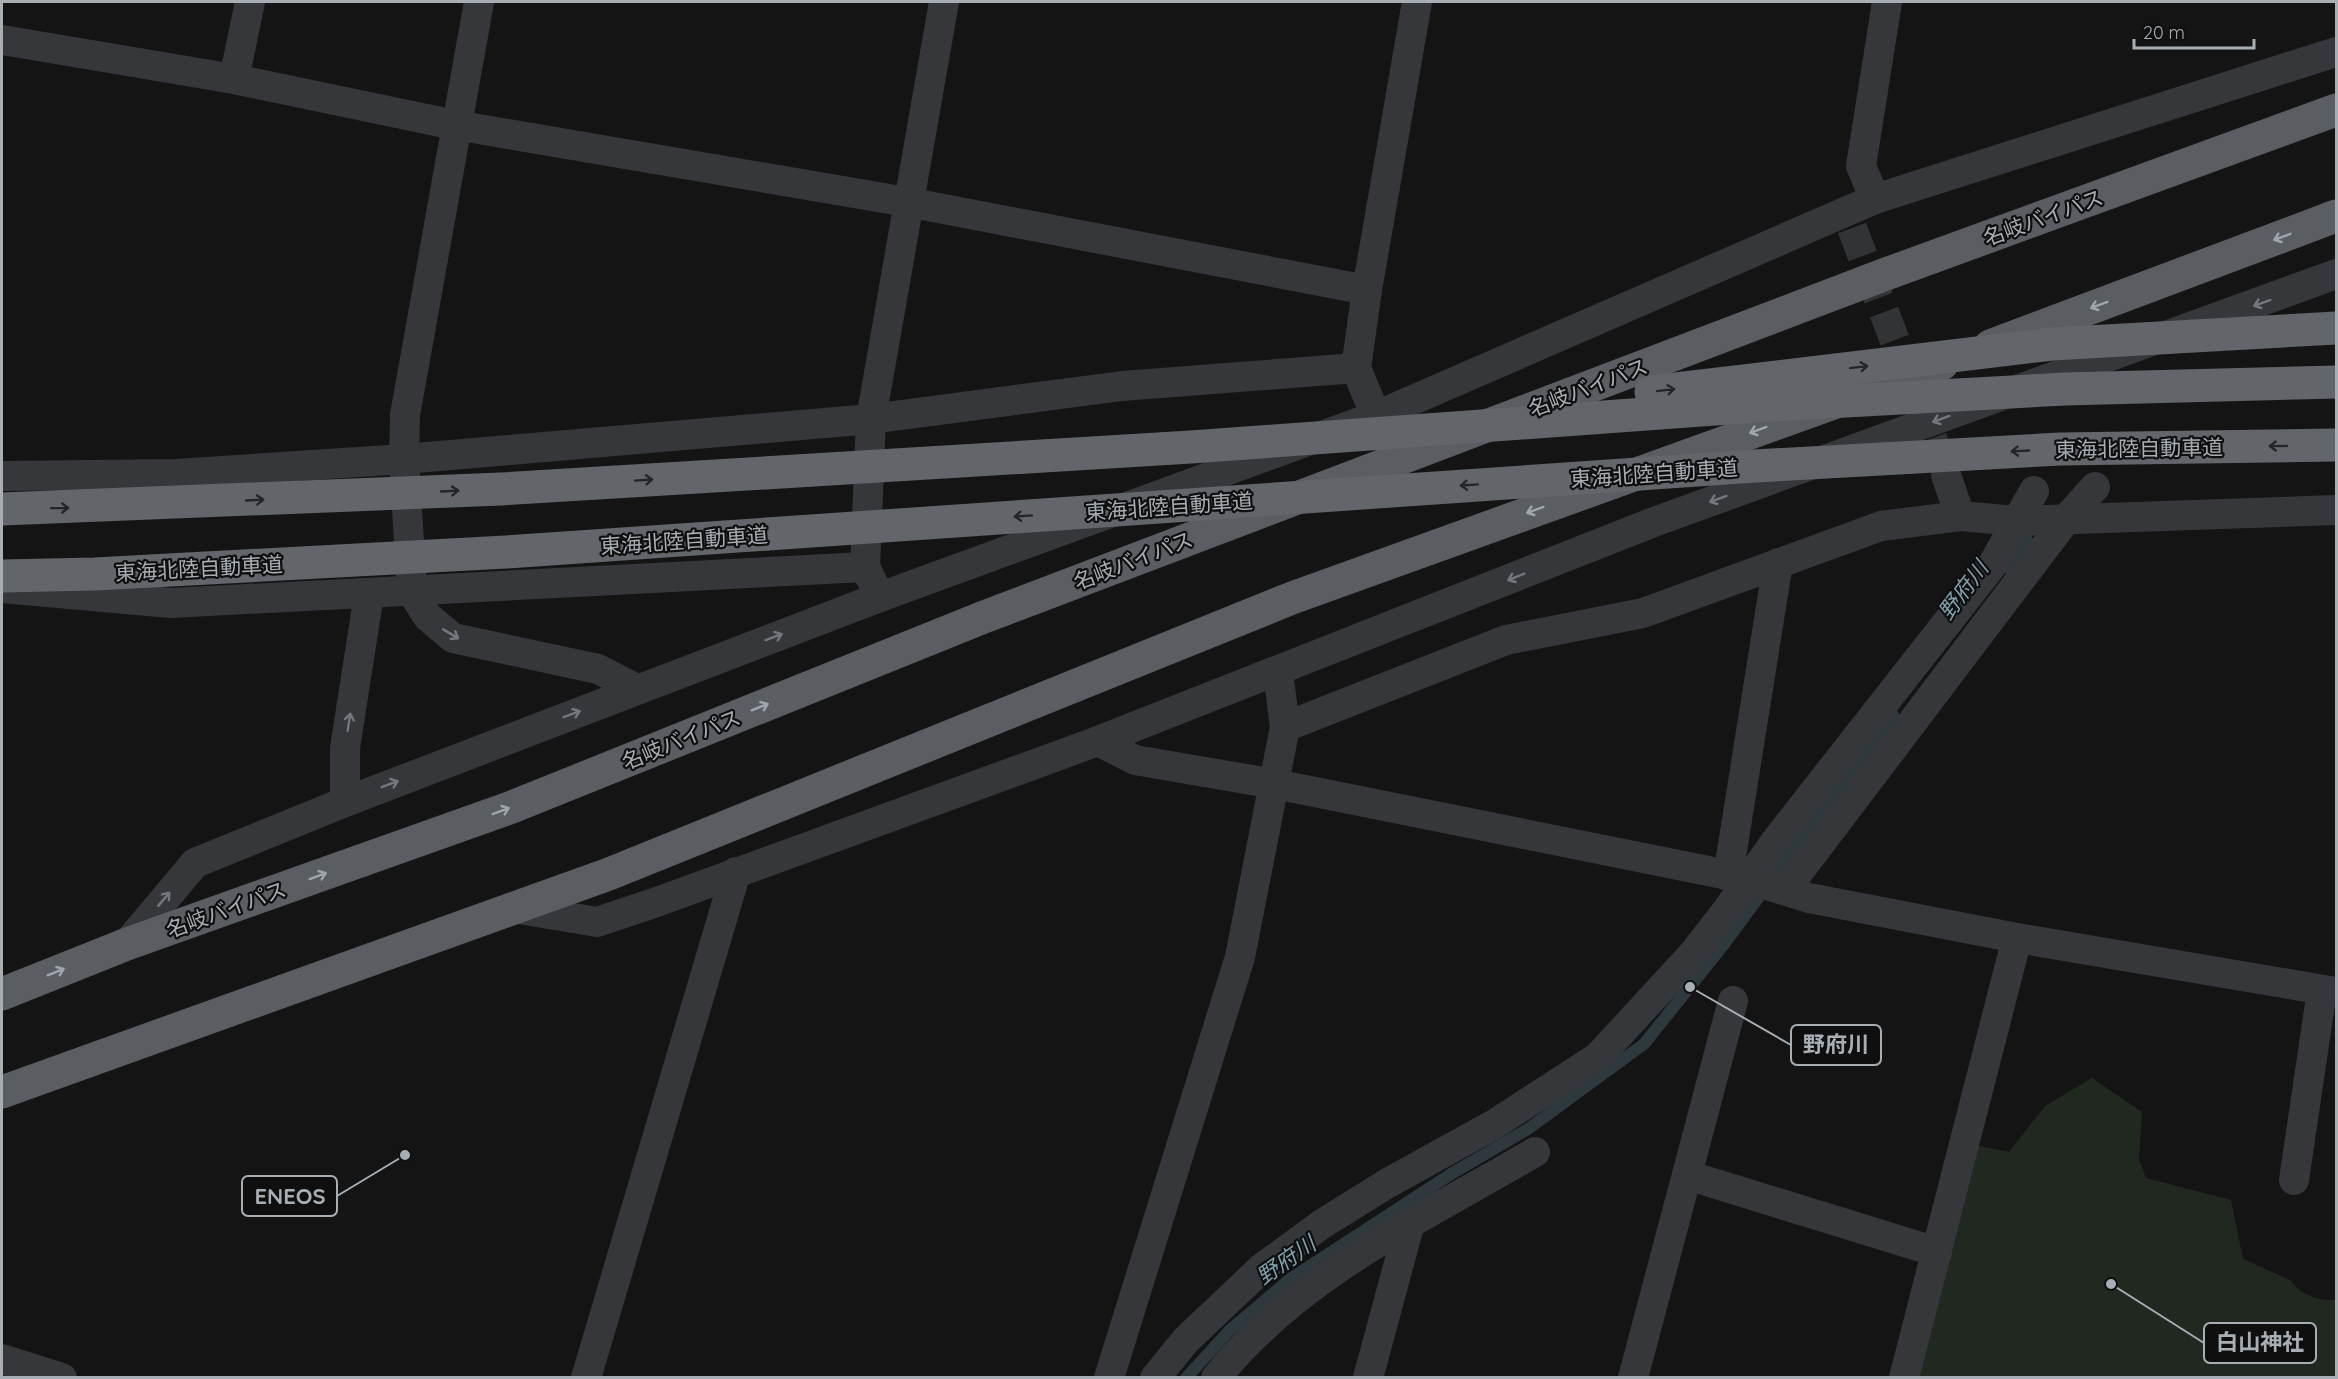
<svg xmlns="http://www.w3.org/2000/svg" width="2338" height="1379" font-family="Quicksand,'Noto Sans JP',sans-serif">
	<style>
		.green { fill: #212820 }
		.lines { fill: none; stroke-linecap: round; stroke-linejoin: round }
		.stream { stroke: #2e393d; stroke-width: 12 }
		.minor-tunnel { stroke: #313335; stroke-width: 30; stroke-dasharray: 30 15; stroke-linecap: butt }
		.minor { stroke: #35373a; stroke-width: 30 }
		.trunk { stroke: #5a5d62; stroke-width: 33 }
		.motorway-bridge { stroke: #62666a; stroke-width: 33 }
		.oneway { stroke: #9fa6ac }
		.oneway2 { stroke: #74787d }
		.oneway3 { stroke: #242526 }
		.labels { text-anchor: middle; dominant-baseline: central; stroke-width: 4.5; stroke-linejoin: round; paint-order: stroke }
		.street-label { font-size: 21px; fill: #a7aeb4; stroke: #0f0f10 }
		.water-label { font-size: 22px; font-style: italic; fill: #81a1ac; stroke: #0f0f10 }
		.leader { fill: none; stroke: #a7aeb4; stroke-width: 2 }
		.callout-dot { fill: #a7aeb4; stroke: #0f0f10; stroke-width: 2 }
		.callout { fill: #0f0f10; stroke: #a7aeb4; stroke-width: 2 }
		.callout-label { font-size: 22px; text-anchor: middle; font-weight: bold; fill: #a7aeb4 }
	</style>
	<rect width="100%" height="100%" fill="#141415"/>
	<path class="green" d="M2092,1078L2142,1112L2139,1159L2146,1178L2231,1200L2243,1259L2290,1280C2300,1295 2319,1301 2336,1300V1377L1911,1378L1965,1143L2009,1152L2045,1106Z"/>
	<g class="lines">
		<g class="stream">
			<path d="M2006,567L2027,540"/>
			<path d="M1186,1378L1230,1330L1290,1279L1451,1174L1528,1129L1644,1044L1725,943L1893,715"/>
		</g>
		<path class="minor-tunnel" d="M1852,228L1946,475"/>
		<g class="minor">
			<path d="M479,2L405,415L404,459L412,592L428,617L453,638L598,669L637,689"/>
			<path d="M2,40L234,79L455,125L907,202L1367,290"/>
			<path d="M234,79L250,2"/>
			<path d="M1875,199L1861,166L1887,2"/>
			<path d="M1376,416L1356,368L1367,290L1417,2"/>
			<path d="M1946,475L1960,516"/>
			<path d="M2,476L176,474L404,459L871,419L1122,386L1356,368"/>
			<path d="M865,567L871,419L944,2"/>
			<path d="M2,588L171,603L865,567L880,597"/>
			<path d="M1285,727L1506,640L1643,613L1881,526L1960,516L2016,521L2336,510"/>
			<path d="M1098,741L1135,760L1275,784L1748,879L1809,898L2017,938L2336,992"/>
			<path d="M345,802V748L369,594"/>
			<path d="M1728,876L1778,563"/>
			<path d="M1785,890L2067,518L2095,487"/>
			<path d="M513,908L597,922L654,903L1098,741L1654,522L2336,274"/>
			<path d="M127,944L195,863L345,802L880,597L1376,416L1875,199L2336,52"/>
			<path d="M1687,1175L1937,1252"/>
			<path d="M2294,1180L2322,990"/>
			<path d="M2,1359L62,1378"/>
			<path d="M586,1378L736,872"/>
			<path d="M1109,1378L1240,957L1285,727L1278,672"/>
			<path d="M1155,1378L1186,1340L1262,1268L1322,1224L1388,1183L1493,1125L1598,1057L1693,954L1728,909L1778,838L1993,564L2034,491"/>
			<path d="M1216,1378C1299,1274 1423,1218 1535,1152"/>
			<path d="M1368,1378L1409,1226"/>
			<path d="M1633,1378L1733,1001"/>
			<path d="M1904,1378L2017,938"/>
		</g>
		<g class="trunk">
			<path d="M1990,346L2336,216"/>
			<path d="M2,994L127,944L512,807L984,617L1886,274L2336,110"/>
			<path d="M2,1092L609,874L1292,598L1942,364"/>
		</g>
		<g class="motorway-bridge">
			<path d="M1651,392L2052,344L2336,328"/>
			<path d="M2,509L501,489L1191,447L1756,406L2065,389L2336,382"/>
			<path d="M2,576L95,574L506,552L1755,466L2060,449L2336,445"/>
		</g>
	</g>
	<defs><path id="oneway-shaft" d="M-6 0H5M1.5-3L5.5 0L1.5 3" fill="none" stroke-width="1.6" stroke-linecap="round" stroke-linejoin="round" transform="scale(1.5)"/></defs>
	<g class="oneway">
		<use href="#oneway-shaft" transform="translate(2282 237) rotate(159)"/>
		<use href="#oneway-shaft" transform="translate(2099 305) rotate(160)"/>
		<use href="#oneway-shaft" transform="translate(1758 430) rotate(160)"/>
		<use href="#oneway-shaft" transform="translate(1535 510) rotate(160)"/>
		<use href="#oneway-shaft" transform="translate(760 707) rotate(-22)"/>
		<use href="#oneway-shaft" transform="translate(501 811) rotate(-20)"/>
		<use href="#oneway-shaft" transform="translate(318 876) rotate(-20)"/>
		<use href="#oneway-shaft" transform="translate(56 972) rotate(-22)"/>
	</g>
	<g class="oneway2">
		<use href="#oneway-shaft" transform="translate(2262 303) rotate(160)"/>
		<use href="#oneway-shaft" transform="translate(1941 419) rotate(160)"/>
		<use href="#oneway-shaft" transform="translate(1718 499) rotate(160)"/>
		<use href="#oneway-shaft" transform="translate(1516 577) rotate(158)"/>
		<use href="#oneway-shaft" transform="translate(451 634) rotate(31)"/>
		<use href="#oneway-shaft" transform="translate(774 637) rotate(-21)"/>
		<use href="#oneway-shaft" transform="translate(572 714) rotate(-21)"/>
		<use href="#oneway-shaft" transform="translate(349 722) rotate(-81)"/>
		<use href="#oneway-shaft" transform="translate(390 784) rotate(-21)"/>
		<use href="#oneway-shaft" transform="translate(164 899) rotate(-50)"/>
	</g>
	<g class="oneway3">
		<use href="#oneway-shaft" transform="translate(1859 367) rotate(-7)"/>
		<use href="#oneway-shaft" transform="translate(1666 390) rotate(-7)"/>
		<use href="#oneway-shaft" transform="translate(2278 446) rotate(179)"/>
		<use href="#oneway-shaft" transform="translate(2020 451) rotate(177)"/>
		<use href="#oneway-shaft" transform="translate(644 480) rotate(-4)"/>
		<use href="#oneway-shaft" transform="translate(1469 485) rotate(176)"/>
		<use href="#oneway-shaft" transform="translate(450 491) rotate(-3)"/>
		<use href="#oneway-shaft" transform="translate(255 500) rotate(-3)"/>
		<use href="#oneway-shaft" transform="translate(60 508) rotate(-1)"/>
		<use href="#oneway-shaft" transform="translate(1023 516) rotate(176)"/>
	</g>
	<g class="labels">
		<g class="street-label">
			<text transform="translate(2043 217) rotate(-20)">名岐バイパス</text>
			<text transform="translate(1588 387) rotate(-21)">名岐バイパス</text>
			<text transform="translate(2139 448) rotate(-1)">東海北陸自動車道</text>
			<text transform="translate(1654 473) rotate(-4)">東海北陸自動車道</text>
			<text transform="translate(1169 506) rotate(-4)">東海北陸自動車道</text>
			<text transform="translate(684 540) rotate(-4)">東海北陸自動車道</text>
			<text transform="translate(1133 560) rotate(-21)">名岐バイパス</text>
			<text transform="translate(199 568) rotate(-3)">東海北陸自動車道</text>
			<text transform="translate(681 739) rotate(-22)">名岐バイパス</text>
			<text transform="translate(226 909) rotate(-20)">名岐バイパス</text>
		</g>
		<g class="water-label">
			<text transform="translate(1963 590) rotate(-53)">野府川</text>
			<text transform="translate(1286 1260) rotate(-35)">野府川</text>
		</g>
	</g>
	<path class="leader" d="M1690 987L1791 1045M405 1155L337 1196M2111 1284L2204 1343"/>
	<g class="callout-dot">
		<circle cx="1690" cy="987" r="6"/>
		<circle cx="405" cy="1155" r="6"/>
		<circle cx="2111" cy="1284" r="6"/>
	</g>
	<g class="callout">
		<rect x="1791" y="1025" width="90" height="40" rx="6"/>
		<rect x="242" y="1176" width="95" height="40" rx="6"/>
		<rect x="2204" y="1323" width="112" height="40" rx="6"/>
	</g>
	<g class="callout-label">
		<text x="1836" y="1052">野府川</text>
		<text x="290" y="1204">ENEOS</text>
		<text x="2260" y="1350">白山神社</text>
	</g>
	<rect width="2338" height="1379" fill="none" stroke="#a7aeb4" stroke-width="6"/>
	<path d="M2134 39v9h120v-9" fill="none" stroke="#a7aeb4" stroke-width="3"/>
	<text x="2143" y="39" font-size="18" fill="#a7aeb4" stroke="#0f0f10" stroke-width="4.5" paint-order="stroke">20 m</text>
</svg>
